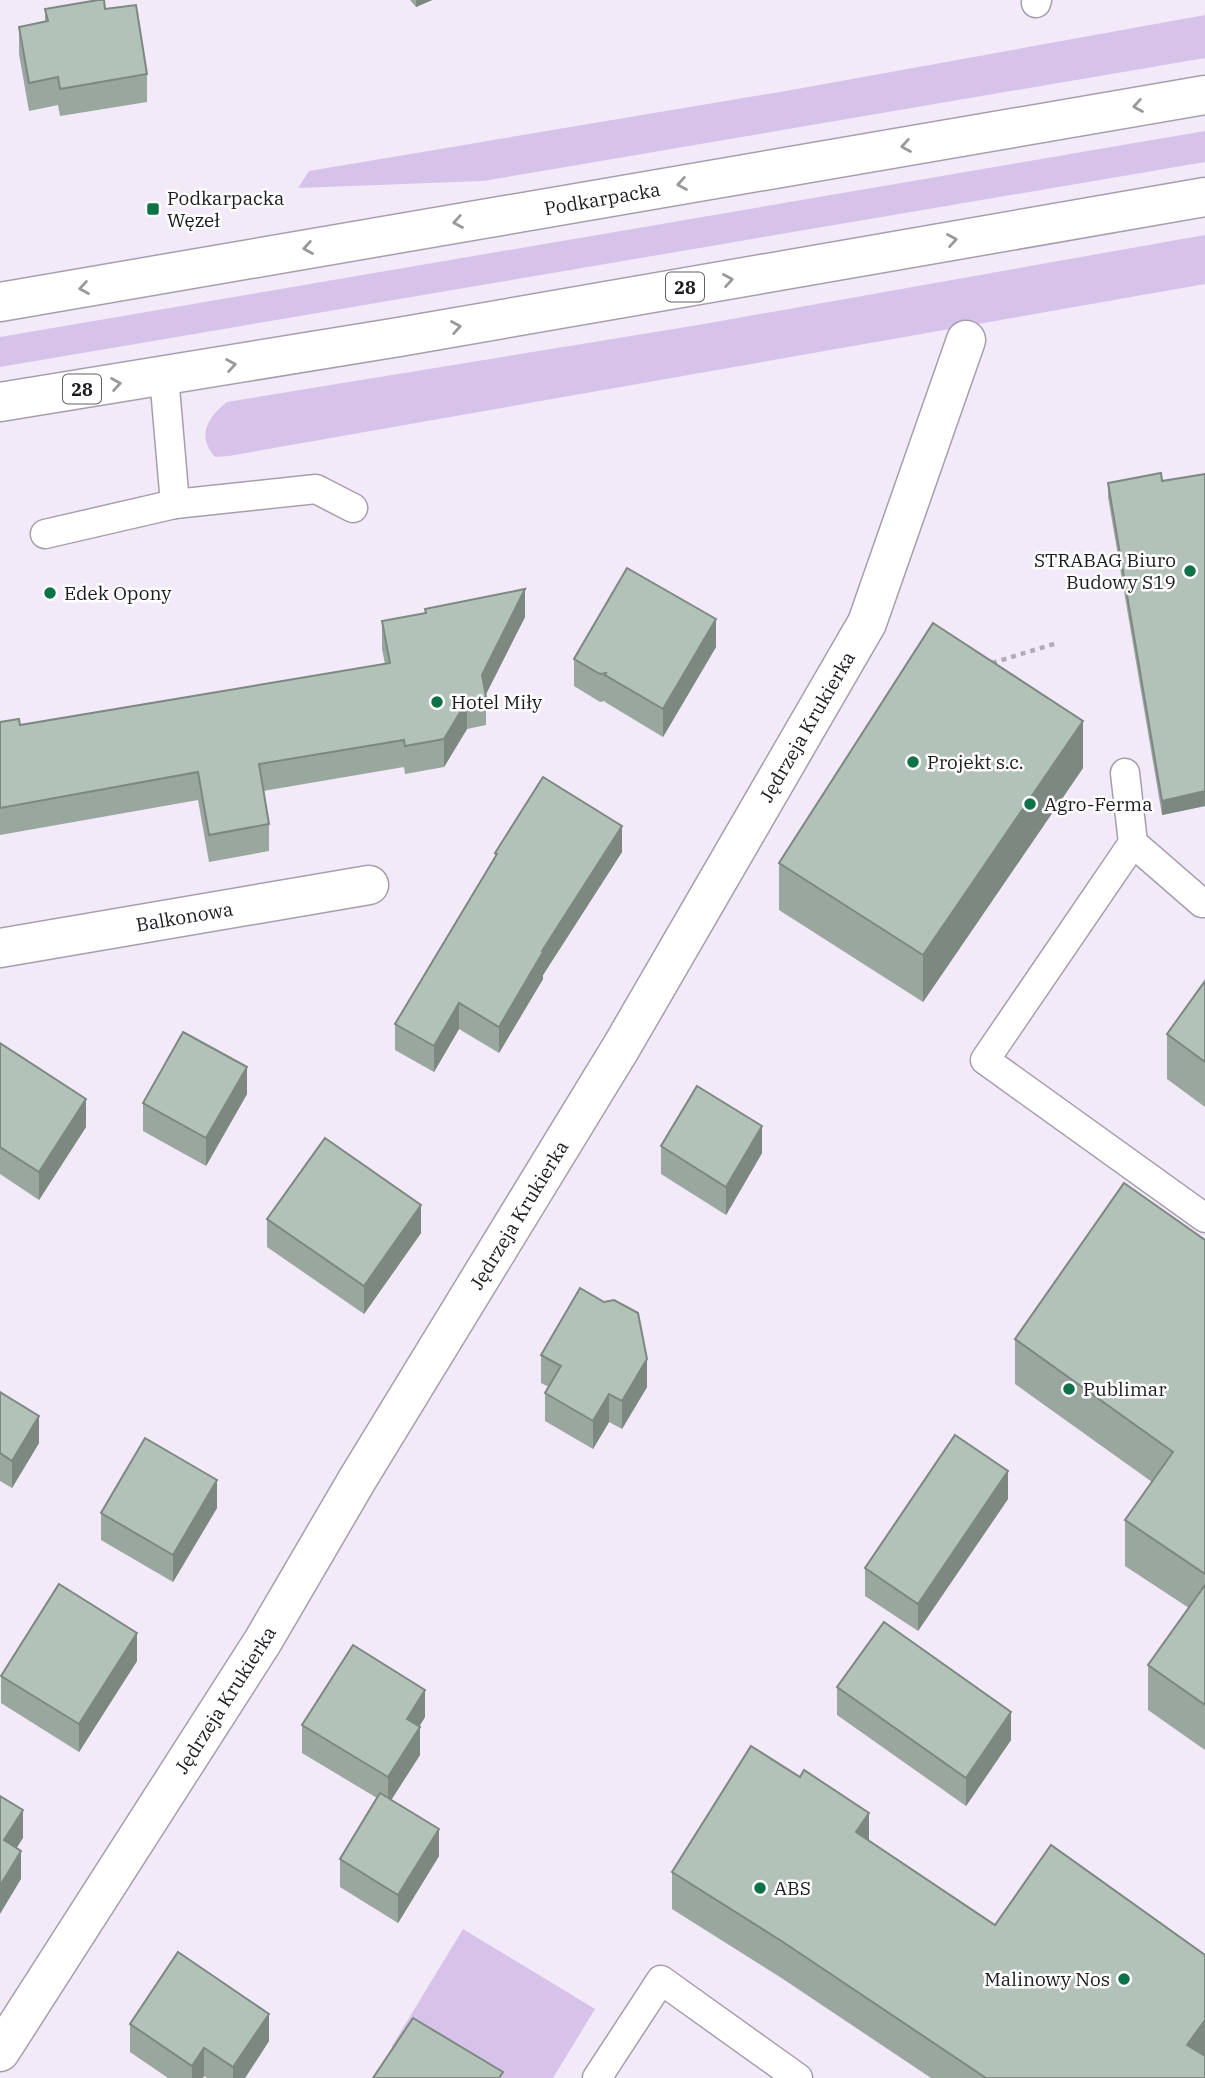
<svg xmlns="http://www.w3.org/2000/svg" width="1205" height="2078" font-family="'IBM Plex Serif',serif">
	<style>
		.green { fill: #d7c3e9 }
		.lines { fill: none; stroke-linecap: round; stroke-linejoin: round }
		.lane-casing { stroke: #a69eac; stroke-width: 31 }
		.street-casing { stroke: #a69eac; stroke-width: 41 }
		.primary-casing { stroke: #a69eac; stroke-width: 41 }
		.path { stroke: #b2abb8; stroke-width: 4.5; stroke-dasharray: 5 5; stroke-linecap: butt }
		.lane { stroke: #fff; stroke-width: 28 }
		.street { stroke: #fff; stroke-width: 38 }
		.primary { stroke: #fff; stroke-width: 38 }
		.wall { fill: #99a79e }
		.shaded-wall { fill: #7d8881 }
		.building { fill: #b2c2b8; stroke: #7d8881; stroke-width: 2 }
		.oneway { stroke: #99989b }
		.poi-dot { fill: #0e7249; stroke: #fff; stroke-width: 2.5 }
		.labels { text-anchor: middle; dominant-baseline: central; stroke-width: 5; stroke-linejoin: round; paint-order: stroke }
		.shield { fill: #fff; stroke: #615f63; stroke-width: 2 }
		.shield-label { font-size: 18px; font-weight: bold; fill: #1d1a20 }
		.poi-label { font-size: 19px; fill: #1d1a20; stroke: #fff; text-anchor: start }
		.street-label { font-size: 19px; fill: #1d1a20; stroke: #fff }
	</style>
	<rect width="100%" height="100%" fill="#f2e9f9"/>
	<g class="green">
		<path d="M1205,15V58L483,181L298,188L309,171L797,89Z"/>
		<path d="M1205,131V162L0,367V337Z"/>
		<path d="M1205,235V284L229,456L215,457C196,435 208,417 227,402L698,325Z"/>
		<path d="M463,1929L595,2009L553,2078H444L392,2046Z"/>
	</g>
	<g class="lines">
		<g class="lane-casing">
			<g id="lane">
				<path d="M1036,3L1037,0"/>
				<path d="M164,376L175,504"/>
				<path d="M45,534L175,504L316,489L353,508"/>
				<path d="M1125,773L1133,843L1202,903H1205"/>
				<path d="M1133,843L985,1060L1205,1218"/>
				<path d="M597,2078L661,1980L798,2078"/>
			</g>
		</g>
		<g class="street-casing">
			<g id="street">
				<path id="s1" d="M0,948L369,885"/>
				<path id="s2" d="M0,2052L263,1641L357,1480L622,1046L867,623L966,340"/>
			</g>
		</g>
		<g class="primary-casing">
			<g id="primary">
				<path id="s3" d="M0,302L1205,95"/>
				<path d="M0,402L399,337L1205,197"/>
			</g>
		</g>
		<path class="path" d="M992,663L1057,643"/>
		<use href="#lane" class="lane"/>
		<use href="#street" class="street"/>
		<use href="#primary" class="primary"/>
	</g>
	<g class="wall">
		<path d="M410,0H432L416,7Z"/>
		<path d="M45,9H105L147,74V102L60,116L58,105L29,111L19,54V27L45,21Z"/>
		<path d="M1205,474V806L1162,815L1108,497V483L1162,481Z"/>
		<path d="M425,609L525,617L486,694V725L467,729L444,767L405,774L404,767L263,791L269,824V851L209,862L198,800L0,835V722L20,725L385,664L382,649V621L425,613Z"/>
		<path d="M716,647L663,737L605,702V701L600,702L574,686V659Z"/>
		<path d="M1083,768L923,1002L779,910V863Z"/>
		<path d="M622,852L543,975V979L499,1053L459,1029L434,1072L395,1050V1024L495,857V853Z"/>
		<path d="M1205,981V1107L1167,1079V1034Z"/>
		<path d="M0,1043L86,1127L39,1200L0,1174Z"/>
		<path d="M247,1094L206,1166L143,1131V1103Z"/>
		<path d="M661,1146L762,1153L726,1215L661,1174Z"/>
		<path d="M267,1219L421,1233L364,1314L267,1247Z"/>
		<path d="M1205,1240V1750L1148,1710V1665L1189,1608L1125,1566V1520L1152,1482L1015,1384V1339Z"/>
		<path d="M541,1355L647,1387L622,1429L609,1422L593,1449L545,1421V1393L549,1387L541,1383Z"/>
		<path d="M0,1392L39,1443L12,1488L0,1481Z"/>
		<path d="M1008,1499L918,1631L865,1596V1568Z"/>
		<path d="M217,1508L173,1582L101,1540V1513Z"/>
		<path d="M137,1661L79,1752L1,1703V1676Z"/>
		<path d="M837,1687L1011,1740L966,1806L837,1715Z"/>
		<path d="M425,1717L419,1726L420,1755L391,1800L439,1856L398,1923L340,1887V1859L377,1798L302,1753V1725Z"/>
		<path d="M869,1841L1205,2078H931L783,1979L672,1909V1872Z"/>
		<path d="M130,2024L269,2041L245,2078H207L204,2076L203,2078H168L130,2052Z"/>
	</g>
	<g class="shaded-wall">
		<path d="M416,0H432L416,7Z"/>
		<path d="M525,589V617L484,698L482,675Z"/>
		<path d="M716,619V647L663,737V709Z"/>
		<path d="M467,701V729L444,767V739Z"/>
		<path d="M1083,721V768L923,1002V955Z"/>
		<path d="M1205,791V806L1162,815V801Z"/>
		<path d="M622,826V852L543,975V979L499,1053V1027L542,951Z"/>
		<path d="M459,1003V1029L434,1072V1046Z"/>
		<path d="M247,1067V1094L206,1166V1138Z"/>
		<path d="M86,1099V1127L39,1200V1172Z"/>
		<path d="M762,1126V1153L726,1215V1187Z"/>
		<path d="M421,1205V1233L364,1314V1286Z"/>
		<path d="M647,1359V1387L622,1429V1401Z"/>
		<path d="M609,1394V1422L593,1449V1421Z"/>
		<path d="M39,1416V1443L12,1488V1461Z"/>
		<path d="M1008,1471V1499L918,1631V1604Z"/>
		<path d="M217,1480V1508L173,1582V1555Z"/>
		<path d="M137,1633V1661L79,1752V1724Z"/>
		<path d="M425,1690V1717L407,1747V1719Z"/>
		<path d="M1011,1712V1740L966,1806V1778Z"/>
		<path d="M420,1727V1755L388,1805V1777Z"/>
		<path d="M23,1810V1838L4,1868V1840Z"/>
		<path d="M869,1813V1850L856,1832Z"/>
		<path d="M439,1829V1856L398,1923V1895Z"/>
		<path d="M21,1851V1879L0,1914V1886Z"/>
		<path d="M269,2014V2041L245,2078H233V2067Z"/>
		<path d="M1205,2020V2057L1187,2045Z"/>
		<path d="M204,2048V2076L203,2078H192V2066Z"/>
	</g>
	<g class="building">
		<path d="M98,0H104L105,9L136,5L147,74L60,89L58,77L29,83L19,27L48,21L45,9Z"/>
		<path d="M1161,473L1162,481L1205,474V791L1162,801L1108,483Z"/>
		<path d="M627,568L716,619L663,709L605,675L606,673L600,674L574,659Z"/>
		<path d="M525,589L482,675L486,697L467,701L444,739L405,746L404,740L259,764L269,824L209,835L198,772L0,808V722L19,719L20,725L390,663L382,621L426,613L425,609Z"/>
		<path d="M933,623L1083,721L923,955L779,863Z"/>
		<path d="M543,777L622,826L542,951L543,952L499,1027L459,1003L434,1046L395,1024L497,854L495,853Z"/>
		<path d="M1205,981V1062L1167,1034Z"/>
		<path d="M183,1032L247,1067L206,1138L143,1103Z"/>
		<path d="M0,1043L86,1099L39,1172L0,1147Z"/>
		<path d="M697,1086L762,1126L726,1187L661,1146Z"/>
		<path d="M325,1138L421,1205L364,1286L267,1219Z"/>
		<path d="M1124,1183L1205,1240V1574L1125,1520L1173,1452L1015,1339Z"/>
		<path d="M580,1288L604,1302L614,1300L638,1313L647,1359L622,1401L609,1394L593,1421L545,1393L561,1366L541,1355Z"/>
		<path d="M0,1392L39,1416L12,1461L0,1453Z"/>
		<path d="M955,1435L1008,1471L918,1604L865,1568Z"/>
		<path d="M145,1438L217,1480L173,1555L101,1513Z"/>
		<path d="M59,1584L137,1633L79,1724L1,1676Z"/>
		<path d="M1205,1585V1705L1148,1665Z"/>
		<path d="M884,1622L1011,1712L966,1778L837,1687Z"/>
		<path d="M353,1645L425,1690L407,1719L420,1727L388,1777L302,1725Z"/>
		<path d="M751,1746L800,1777L804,1770L869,1813L856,1832L995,1925L1051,1845L1205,1955V2020L1187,2045L1205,2056V2078H986L783,1942L672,1872Z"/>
		<path d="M380,1793L439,1829L398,1895L340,1859Z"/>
		<path d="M0,1796L23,1810L4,1840L21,1851L0,1886Z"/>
		<path d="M178,1952L269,2014L233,2067L204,2048L192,2066L130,2024Z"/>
		<path d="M413,2018L503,2072L499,2078H373Z"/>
	</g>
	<defs><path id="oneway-chevron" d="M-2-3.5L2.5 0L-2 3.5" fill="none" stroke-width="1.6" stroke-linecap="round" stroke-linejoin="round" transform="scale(1.75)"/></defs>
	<g class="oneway">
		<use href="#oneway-chevron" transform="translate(1138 106) rotate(170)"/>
		<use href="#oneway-chevron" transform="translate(906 146) rotate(170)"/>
		<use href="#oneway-chevron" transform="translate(682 184) rotate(170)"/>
		<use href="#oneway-chevron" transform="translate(458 222) rotate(170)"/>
		<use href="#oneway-chevron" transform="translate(952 240) rotate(-10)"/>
		<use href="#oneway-chevron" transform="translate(308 248) rotate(170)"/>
		<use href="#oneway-chevron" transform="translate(728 280) rotate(-10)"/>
		<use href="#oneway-chevron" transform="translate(84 288) rotate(171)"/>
		<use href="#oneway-chevron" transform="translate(456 327) rotate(-10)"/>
		<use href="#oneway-chevron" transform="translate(231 365) rotate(-9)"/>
		<use href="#oneway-chevron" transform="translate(116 384) rotate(-9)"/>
	</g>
	<g class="poi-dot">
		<rect x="146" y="202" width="14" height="14" rx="3.5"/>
		<circle cx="1190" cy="571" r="7"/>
		<circle cx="50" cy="593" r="7"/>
		<circle cx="437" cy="702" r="7"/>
		<circle cx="913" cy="762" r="7"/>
		<circle cx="1030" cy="804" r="7"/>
		<circle cx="1069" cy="1389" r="7"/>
		<circle cx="760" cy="1888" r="7"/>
		<circle cx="1124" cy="1979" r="7"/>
	</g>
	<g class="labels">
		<g class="shield">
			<rect x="666" y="272.5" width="38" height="29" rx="5"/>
			<rect x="63" y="374.5" width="38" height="29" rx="5"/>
		</g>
		<g class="shield-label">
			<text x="685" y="287">28</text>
			<text x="82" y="389">28</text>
		</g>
		<g class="poi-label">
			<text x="167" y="198">Podkarpacka<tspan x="167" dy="22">Węzeł</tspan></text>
			<text x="1176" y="560" text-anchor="end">STRABAG Biuro<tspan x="1176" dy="22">Budowy S19</tspan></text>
			<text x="64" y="593">Edek Opony</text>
			<text x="451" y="702">Hotel Miły</text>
			<text x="927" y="762">Projekt s.c.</text>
			<text x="1044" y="804">Agro-Ferma</text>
			<text x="1083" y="1389">Publimar</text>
			<text x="774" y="1888">ABS</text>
			<text x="1110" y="1979" text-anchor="end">Malinowy Nos</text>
		</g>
		<g class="street-label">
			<text stroke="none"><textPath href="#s3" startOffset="611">Podkarpacka</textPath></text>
			<text stroke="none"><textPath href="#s2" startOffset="1552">Jędrzeja Krukierka</textPath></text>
			<text stroke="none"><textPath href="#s1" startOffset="187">Balkonowa</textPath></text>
			<text stroke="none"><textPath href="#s2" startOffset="985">Jędrzeja Krukierka</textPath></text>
			<text stroke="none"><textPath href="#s2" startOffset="418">Jędrzeja Krukierka</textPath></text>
		</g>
	</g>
</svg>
